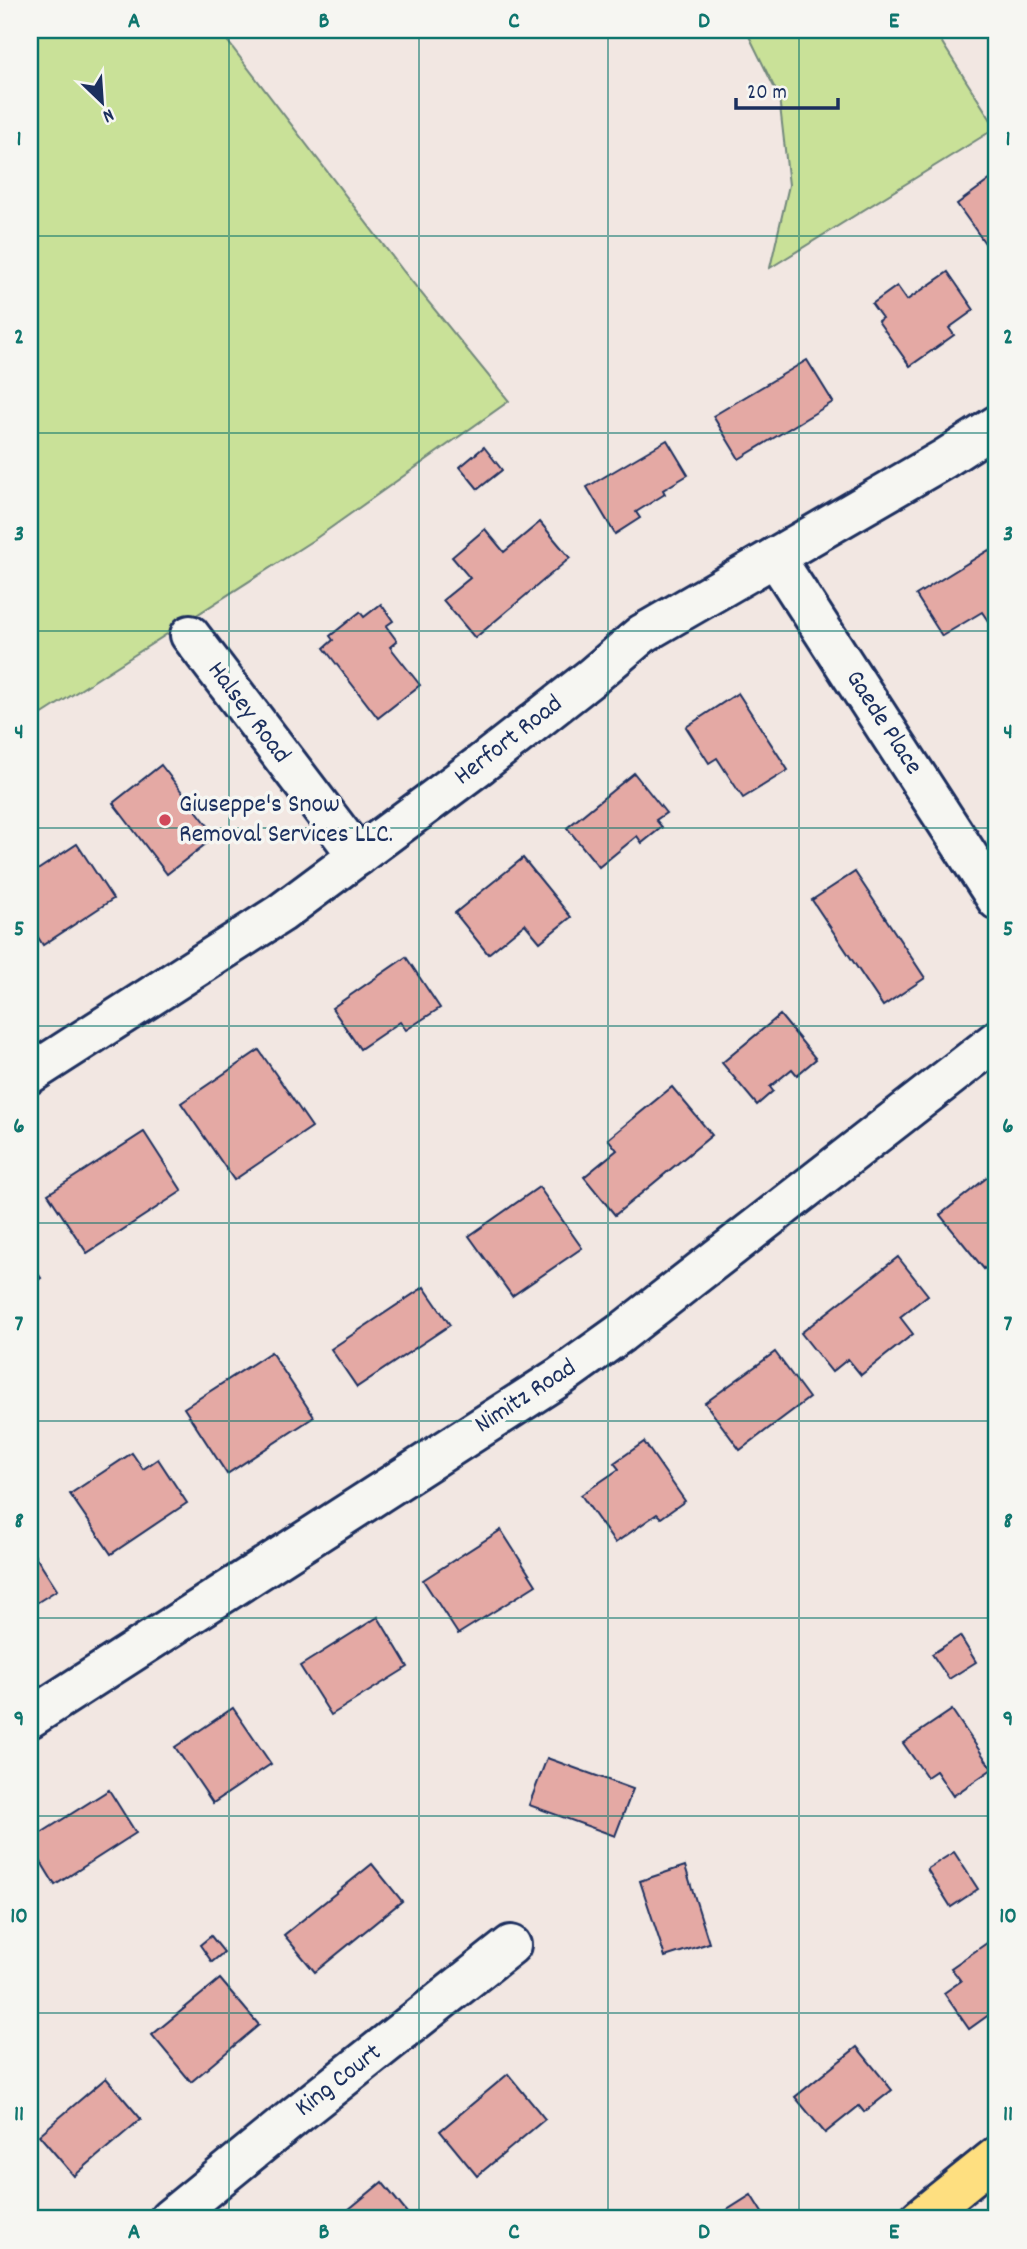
<svg xmlns="http://www.w3.org/2000/svg" width="1027" height="2249" font-family="Dekko,sans-serif">
	<style>
		.green { fill: #c9e198; stroke: #72887b; stroke-width: 2 }
		.building { fill: #e4a9a4; stroke: #1b2f5e; stroke-width: 2 }
		.lines { fill: none; stroke-linecap: round; stroke-linejoin: round }
		.minor-casing { stroke: #1b2f5e; stroke-width: 44 }
		.major-casing { stroke: #1b2f5e; stroke-width: 44 }
		.minor { stroke: #f6f6f2; stroke-width: 38 }
		.major { stroke: #fedf80; stroke-width: 38 }
		.grid { fill: none; stroke: #0f766e; stroke-width: 2; stroke-opacity: 0.55 }
		.poi-dot { fill: #d1495b; stroke: #f6f6f2; stroke-width: 2.5 }
		.labels { text-anchor: middle; dominant-baseline: central; stroke-width: 7; stroke-linejoin: round; paint-order: stroke }
		.street-label { font-size: 26px; fill: #1b2f5e; stroke: #f6f6f2 }
		.poi-label { font-size: 26px; fill: #1b2f5e; stroke: #f6f6f2; text-anchor: start }
		.neatline { fill: none; stroke: #0f766e; stroke-width: 2.5 }
		.grid-label { font-size: 23px; text-anchor: middle; font-weight: bold; fill: #0f766e }
	</style>
	<rect width="100%" height="100%" fill="#f2e7e2"/>
	<filter id="ink" filterUnits="userSpaceOnUse"><feTurbulence type="fractalNoise" baseFrequency=".0143" numOctaves="2"/><feDisplacementMap in="SourceGraphic" scale="14" xChannelSelector="R" yChannelSelector="G"/><feConvolveMatrix kernelMatrix="1 2 1 2 8 2 1 2 1" color-interpolation-filters="sRGB"/></filter>
	<g filter="url(#ink)">
		<g class="green">
			<path d="M30,30H219L404,272L509,401L315,539L30,722Z"/>
			<path d="M746,30H934L996,128L770,268L789,185L779,97Z"/>
		</g>
		<g class="building">
			<path d="M995,176L997,178V260L957,204Z"/>
			<path d="M948,272L974,310L949,328L954,335L910,366L878,321L882,318L872,304L897,286L907,300Z"/>
			<path d="M807,360L833,402L739,459L713,416Z"/>
			<path d="M667,440L688,475L663,490L665,494L636,512L640,518L615,534L587,487Z"/>
			<path d="M484,447L502,470L478,489L460,467Z"/>
			<path d="M540,522L570,558L475,638L443,600L470,578L452,557L485,529L504,552Z"/>
			<path d="M989,550L997,563V616L988,621L982,612L942,636L916,595Z"/>
			<path d="M381,604L393,621L386,626L397,641L390,647L420,685L378,718L324,648L333,640L330,636L360,612L364,617Z"/>
			<path d="M738,693L788,770L743,798L717,758L709,763L686,727Z"/>
			<path d="M161,765L216,836L167,874L113,803Z"/>
			<path d="M634,773L666,813L656,820L662,827L642,843L637,836L599,867L567,828Z"/>
			<path d="M77,844L113,899L43,945L30,925V875Z"/>
			<path d="M523,858L571,917L540,942L525,924L488,954L455,913Z"/>
			<path d="M855,872L925,978L883,1006L812,900Z"/>
			<path d="M406,957L440,1008L406,1030L400,1022L360,1049L332,1008Z"/>
			<path d="M780,1015L816,1059L797,1075L792,1069L770,1087L773,1091L757,1105L722,1063Z"/>
			<path d="M259,1050L312,1127L234,1180L181,1103Z"/>
			<path d="M672,1087L712,1135L615,1215L584,1177L617,1150L608,1139Z"/>
			<path d="M144,1132L182,1191L87,1253L48,1194Z"/>
			<path d="M994,1172L997,1177V1259L984,1269L940,1215Z"/>
			<path d="M539,1187L582,1248L512,1296L469,1236Z"/>
			<path d="M898,1257L928,1295L900,1317L913,1334L861,1375L848,1359L832,1372L801,1333Z"/>
			<path d="M30,1262L41,1278L30,1286Z"/>
			<path d="M424,1287L450,1325L357,1387L331,1349Z"/>
			<path d="M271,1352L314,1417L227,1474L184,1408Z"/>
			<path d="M775,1352L809,1398L740,1450L705,1403Z"/>
			<path d="M644,1442L685,1501L661,1518L657,1514L615,1543L581,1495L619,1469L614,1463Z"/>
			<path d="M132,1453L143,1469L158,1459L187,1503L111,1554L70,1494Z"/>
			<path d="M501,1530L536,1585L458,1634L423,1580Z"/>
			<path d="M30,1548L57,1590L30,1607Z"/>
			<path d="M378,1617L408,1667L331,1715L300,1666Z"/>
			<path d="M960,1636L976,1662L949,1679L932,1654Z"/>
			<path d="M233,1708L271,1764L213,1803L175,1747Z"/>
			<path d="M952,1710L992,1769L953,1796L936,1771L927,1777L903,1743Z"/>
			<path d="M547,1758L633,1789L615,1836L529,1805Z"/>
			<path d="M109,1790L136,1833L55,1885L30,1844V1840Z"/>
			<path d="M954,1852L978,1889L951,1907L927,1869Z"/>
			<path d="M372,1864L402,1901L315,1972L284,1935Z"/>
			<path d="M685,1866L709,1943L665,1957L640,1881Z"/>
			<path d="M211,1936L224,1952L212,1962L200,1945Z"/>
			<path d="M994,1938L997,1942V2009L969,2029L944,1993L961,1981L951,1968Z"/>
			<path d="M220,1979L259,2025L191,2082L152,2035Z"/>
			<path d="M857,2047L892,2090L864,2112L859,2106L825,2133L795,2097Z"/>
			<path d="M508,2074L545,2119L477,2176L440,2131Z"/>
			<path d="M106,2078L141,2119L74,2176L39,2135Z"/>
			<path d="M382,2182L412,2219H337Z"/>
			<path d="M751,2195L766,2219H713Z"/>
		</g>
		<g class="lines">
			<g class="minor-casing">
				<g id="minor">
					<path d="M775,557L997,900"/>
					<path d="M190,635L358,856"/>
					<path d="M30,1074L281,913L481,764L593,676L642,634L944,459L997,425"/>
					<path d="M30,1718L561,1376L621,1333L997,1040"/>
					<path d="M169,2219L295,2116L511,1945"/>
				</g>
			</g>
			<g class="major-casing">
				<path id="major" d="M919,2219L997,2156"/>
			</g>
			<use href="#minor" class="minor"/>
			<use href="#major" class="major"/>
		</g>
	</g>
	<path class="grid" d="M229,30V2219M419,30V2219M608,30V2219M799,30V2219M30,236H997M30,433H997M30,631H997M30,828H997M30,1026H997M30,1223H997M30,1421H997M30,1618H997M30,1816H997M30,2013H997"/>
	<circle class="poi-dot" cx="165" cy="820" r="7"/>
	<g class="labels">
		<g class="street-label">
			<text transform="translate(248 713) rotate(53)">Halsey Road</text>
			<text transform="translate(883 723) rotate(57)">Gaede Place</text>
			<text transform="translate(509 741) rotate(-38)">Herfort Road</text>
			<text transform="translate(526 1397) rotate(-33)">Nimitz Road</text>
			<text transform="translate(339 2081) rotate(-38)">King Court</text>
		</g>
		<g class="poi-label">
			<text x="179" y="805">Giuseppe's Snow<tspan x="179" dy="30">Removal Services LLC.</tspan></text>
		</g>
	</g>
	<rect width="1027" height="2249" fill="none" stroke="#f6f6f2" stroke-width="77"/>
	<g transform="translate(102 102) rotate(155)" stroke="#f6f6f2" stroke-width="5" paint-order="stroke">
	<path d="M0-5L12 26L0 18L-12 26Z" fill="#1b2f5e"/>
	<text y="-10" font-size="19" font-weight="bold" text-anchor="middle" fill="#1b2f5e">N</text>
	</g>
	<path d="M736 98v10h102v-10" fill="none" stroke="#1b2f5e" stroke-width="3.5"/>
	<text x="747" y="98" font-size="21" fill="#1b2f5e" stroke="#f6f6f2" stroke-width="5" paint-order="stroke">20 m</text>
	<rect x="38" y="38" width="950" height="2172" class="neatline"/>
	<g class="grid-label">
		<text x="134" y="27">A</text>
		<text x="324" y="27">B</text>
		<text x="514" y="27">C</text>
		<text x="704" y="27">D</text>
		<text x="894" y="27">E</text>
		<text x="19" y="145">1</text>
		<text x="1008" y="145">1</text>
		<text x="19" y="343">2</text>
		<text x="1008" y="343">2</text>
		<text x="19" y="540">3</text>
		<text x="1008" y="540">3</text>
		<text x="19" y="738">4</text>
		<text x="1008" y="738">4</text>
		<text x="19" y="935">5</text>
		<text x="1008" y="935">5</text>
		<text x="19" y="1132">6</text>
		<text x="1008" y="1132">6</text>
		<text x="19" y="1330">7</text>
		<text x="1008" y="1330">7</text>
		<text x="19" y="1527">8</text>
		<text x="1008" y="1527">8</text>
		<text x="19" y="1725">9</text>
		<text x="1008" y="1725">9</text>
		<text x="19" y="1922">10</text>
		<text x="1008" y="1922">10</text>
		<text x="19" y="2120">11</text>
		<text x="1008" y="2120">11</text>
		<text x="134" y="2238">A</text>
		<text x="324" y="2238">B</text>
		<text x="514" y="2238">C</text>
		<text x="704" y="2238">D</text>
		<text x="894" y="2238">E</text>
	</g>
</svg>
